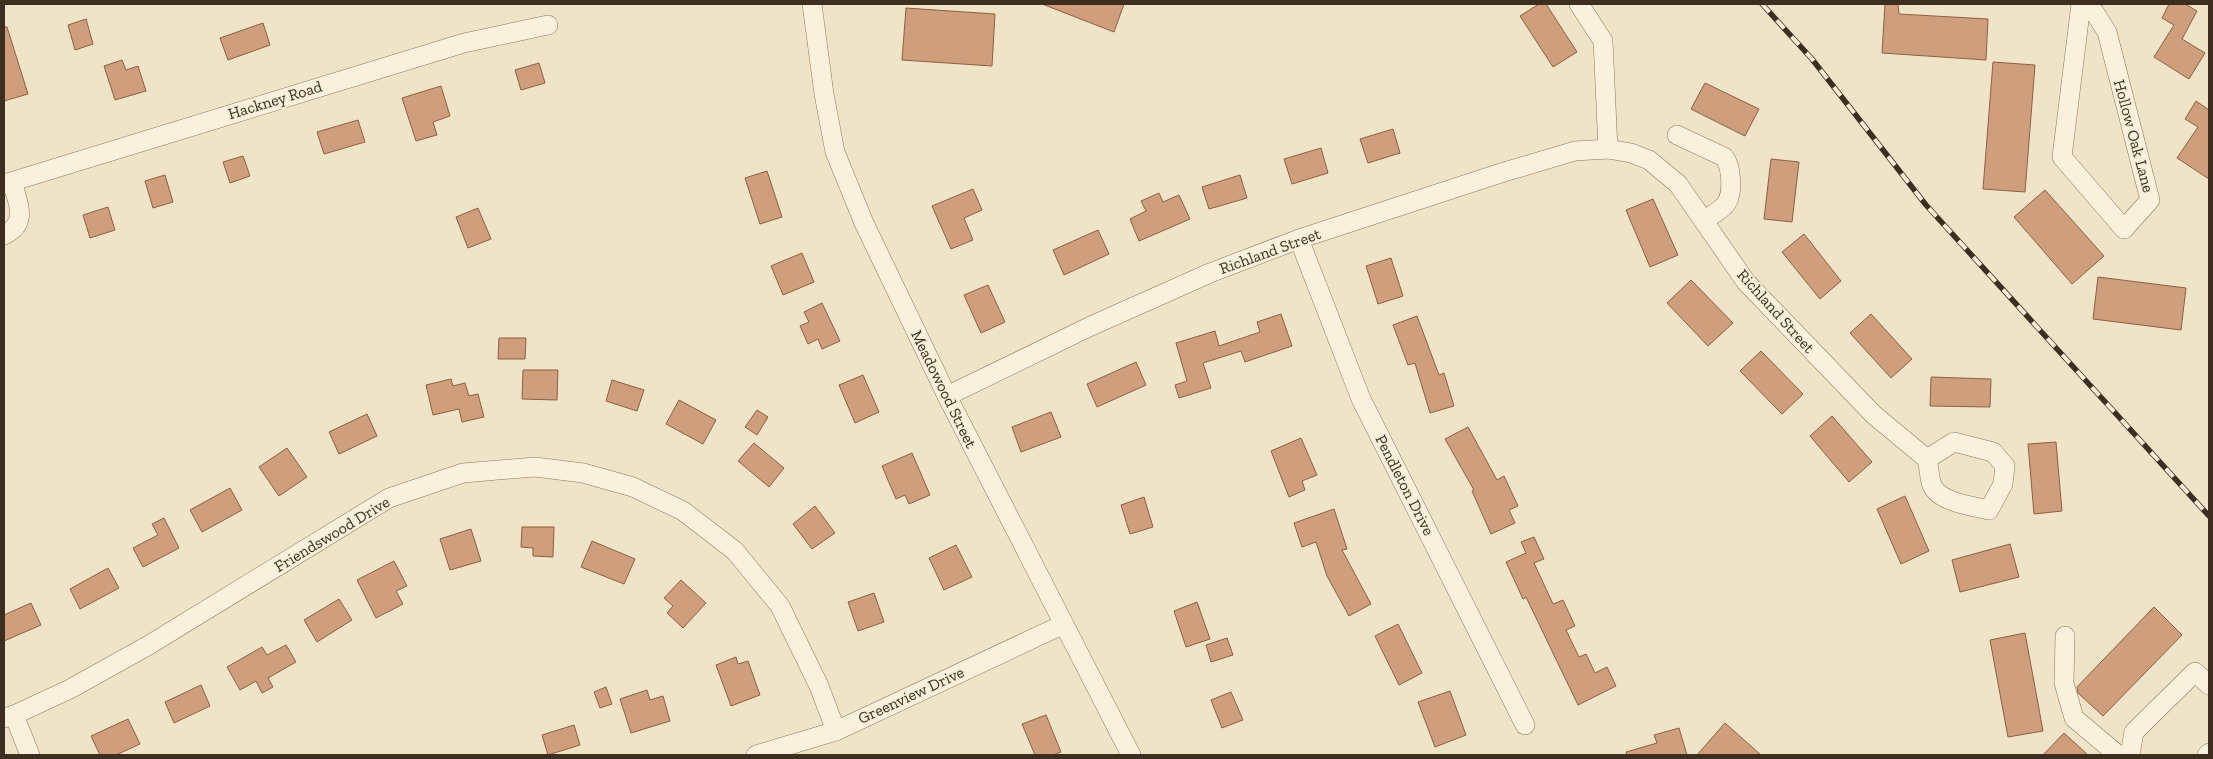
<svg xmlns="http://www.w3.org/2000/svg" width="2213" height="759" font-family="'Zilla Slab',serif">
	<style>
		.building { fill: #cf9f7d; stroke: #8d5f41 }
		.lines { fill: none; stroke-linecap: round; stroke-linejoin: round }
		.minor-casing { stroke: #8d765c; stroke-width: 20 }
		.minor { stroke: #faf1dc; stroke-width: 19 }
		.rail-casing { stroke: #3d2e20; stroke-width: 5.5 }
		.rail { stroke: #f7eed8; stroke-width: 4; stroke-dasharray: 11; stroke-linecap: butt }
		.labels { text-anchor: middle; dominant-baseline: central; stroke-width: 4; stroke-linejoin: round; paint-order: stroke }
		.street-label { font-size: 16px; fill: #3d2e20; stroke: #f7eed8 }
	</style>
	<rect width="100%" height="100%" fill="#f0e4c8"/>
	<g class="building">
		<path d="M1042,4H1124L1114,32Z"/>
		<path d="M1539,4H1546L1577,52L1553,67L1520,16Z"/>
		<path d="M1885,4H1898L1899,14L1988,19L1986,60L1882,53Z"/>
		<path d="M2169,4H2185L2197,11L2182,39L2205,53L2189,79L2154,57L2174,25L2162,18Z"/>
		<path d="M906,8L995,14L992,66L902,60Z"/>
		<path d="M86,19L93,44L75,50L68,25Z"/>
		<path d="M263,23L270,45L228,60L220,38Z"/>
		<path d="M4,27H7L28,94L4,101Z"/>
		<path d="M122,60L126,70L138,66L146,91L115,100L104,66Z"/>
		<path d="M1993,62L2035,65L2025,192L1983,189Z"/>
		<path d="M539,63L545,83L521,90L515,70Z"/>
		<path d="M1705,83L1759,109L1745,136L1691,109Z"/>
		<path d="M441,86L450,116L433,122L437,135L416,141L402,98Z"/>
		<path d="M2196,101L2209,110V179L2177,158L2198,127L2185,119Z"/>
		<path d="M358,120L365,142L324,154L317,132Z"/>
		<path d="M1393,129L1400,153L1368,163L1360,139Z"/>
		<path d="M1321,148L1328,173L1292,184L1284,159Z"/>
		<path d="M243,156L250,176L230,183L223,162Z"/>
		<path d="M1771,159L1799,162L1792,222L1764,219Z"/>
		<path d="M767,171L782,217L760,224L745,178Z"/>
		<path d="M165,175L173,202L153,208L145,181Z"/>
		<path d="M1240,175L1247,198L1209,209L1202,187Z"/>
		<path d="M973,189L982,210L964,218L973,240L951,249L932,206Z"/>
		<path d="M2045,190L2104,256L2072,284L2014,217Z"/>
		<path d="M1159,193L1163,202L1179,195L1190,219L1139,241L1130,219L1146,211L1141,201Z"/>
		<path d="M1653,199L1678,255L1650,267L1626,210Z"/>
		<path d="M108,207L115,230L90,238L83,215Z"/>
		<path d="M478,208L491,239L468,248L456,217Z"/>
		<path d="M1098,230L1109,254L1064,275L1053,250Z"/>
		<path d="M1804,234L1841,281L1820,299L1782,252Z"/>
		<path d="M802,253L814,282L783,295L771,266Z"/>
		<path d="M1391,258L1403,296L1378,304L1366,266Z"/>
		<path d="M2098,277L2186,288L2181,330L2093,319Z"/>
		<path d="M1691,280L1733,323L1708,346L1667,303Z"/>
		<path d="M988,285L1005,322L981,333L964,295Z"/>
		<path d="M822,303L840,341L822,349L818,339L808,344L800,326L809,322L804,312Z"/>
		<path d="M1281,314L1292,346L1245,362L1241,351L1203,363L1211,388L1179,398L1175,385L1187,381L1176,343L1215,331L1219,346L1260,332L1257,322Z"/>
		<path d="M1871,314L1912,359L1891,378L1850,333Z"/>
		<path d="M1417,316L1439,375L1444,373L1454,406L1430,413L1415,363L1408,365L1393,325Z"/>
		<path d="M499,338H526L525,359H498Z"/>
		<path d="M1761,351L1803,394L1782,414L1740,371Z"/>
		<path d="M1136,362L1146,385L1097,407L1087,384Z"/>
		<path d="M523,370H558L557,400L522,399Z"/>
		<path d="M863,375L879,412L855,423L839,385Z"/>
		<path d="M1931,377L1991,379L1990,407L1930,406Z"/>
		<path d="M451,379L453,386L465,383L469,396L478,394L484,417L462,422L459,409L433,415L426,385Z"/>
		<path d="M612,380L644,390L637,411L606,401Z"/>
		<path d="M679,400L716,420L703,444L666,424Z"/>
		<path d="M757,410L768,417L757,435L745,427Z"/>
		<path d="M1051,412L1061,437L1021,452L1012,427Z"/>
		<path d="M367,414L377,436L339,454L329,432Z"/>
		<path d="M1832,416L1872,462L1849,482L1810,436Z"/>
		<path d="M1468,427L1497,480L1504,476L1518,506L1509,510L1515,523L1491,534L1472,491L1474,490L1445,439Z"/>
		<path d="M1301,438L1317,475L1302,481L1305,490L1289,497L1271,451Z"/>
		<path d="M2056,442L2062,511L2034,514L2028,444Z"/>
		<path d="M754,443L784,468L769,487L738,461Z"/>
		<path d="M287,448L307,477L279,496L259,467Z"/>
		<path d="M912,453L930,495L909,504L905,495L896,499L882,466Z"/>
		<path d="M230,488L242,510L202,532L190,510Z"/>
		<path d="M1905,496L1929,551L1901,564L1877,509Z"/>
		<path d="M1144,497L1153,527L1130,534L1121,505Z"/>
		<path d="M815,506L835,533L812,549L793,524Z"/>
		<path d="M1334,509L1347,549L1342,550L1371,604L1349,616L1327,576L1316,542L1302,547L1294,523Z"/>
		<path d="M164,518L179,548L143,567L133,548L158,535L152,524Z"/>
		<path d="M522,527H554L553,557L533,556V548L521,547Z"/>
		<path d="M471,529L481,561L450,570L440,539Z"/>
		<path d="M1534,537L1544,559L1534,563L1553,604L1563,600L1575,626L1566,630L1579,657L1586,654L1595,673L1607,667L1616,686L1578,705L1526,597L1523,599L1506,562L1526,553L1521,542Z"/>
		<path d="M592,541L635,559L624,584L581,567Z"/>
		<path d="M2010,544L2019,577L1960,592L1952,560Z"/>
		<path d="M956,545L972,577L944,590L929,558Z"/>
		<path d="M394,561L407,586L396,591L403,604L376,618L357,580Z"/>
		<path d="M108,568L119,588L80,609L70,589Z"/>
		<path d="M681,580L706,603L683,628L667,613L673,606L664,598Z"/>
		<path d="M874,593L884,622L858,631L848,602Z"/>
		<path d="M339,599L352,620L317,642L304,620Z"/>
		<path d="M1197,602L1210,639L1186,647L1174,611Z"/>
		<path d="M31,603L41,625L4,641V615Z"/>
		<path d="M2154,607L2182,635L2103,716L2078,693L2077,687Z"/>
		<path d="M1398,624L1422,673L1399,685L1375,636Z"/>
		<path d="M2025,633L2043,731L2008,737L1990,640Z"/>
		<path d="M1227,638L1233,655L1211,662L1206,645Z"/>
		<path d="M286,645L296,662L268,678L273,687L262,693L256,681L240,690L227,667L262,647L267,655Z"/>
		<path d="M736,657L738,664L748,661L760,695L731,706L716,665Z"/>
		<path d="M201,685L210,706L174,723L165,702Z"/>
		<path d="M606,687L612,704L600,708L594,692Z"/>
		<path d="M647,690L650,700L663,696L670,721L631,733L620,699Z"/>
		<path d="M1450,691L1466,735L1435,747L1418,702Z"/>
		<path d="M1231,692L1243,720L1222,728L1211,700Z"/>
		<path d="M1046,715L1061,752L1053,755H1035L1022,724Z"/>
		<path d="M128,719L140,744L116,755H100L91,736Z"/>
		<path d="M1725,723L1761,755H1697Z"/>
		<path d="M574,725L580,745L548,755L542,735Z"/>
		<path d="M1679,728L1687,755H1627L1626,752L1657,743L1654,735Z"/>
		<path d="M2064,733L2088,755H2043Z"/>
	</g>
	<g class="lines">
		<g class="minor-casing">
			<g id="minor">
				<path d="M812,4L824,94L835,152L864,223L947,396L1131,755"/>
				<path d="M1579,4L1603,41L1608,149"/>
				<path d="M2081,4L2062,157L2124,229L2150,200L2107,32L2095,13L2081,4"/>
				<path d="M1677,135L1724,157C1732,167 1734,197 1724,206C1718,212 1710,216 1704,221"/>
				<path d="M4,184L464,43L548,25"/>
				<path d="M4,235C29,223 18,203 12,182"/>
				<path d="M1299,239L1361,399L1525,725"/>
				<path d="M947,396L1091,326L1210,273L1299,239L1504,172L1575,151L1608,149L1631,153L1649,160L1678,184L1746,282L1874,415L1927,459"/>
				<path d="M1954,442L1993,452L2005,466L2003,484L1989,510C1972,506 1935,502 1931,482C1929,474 1929,467 1927,459Z"/>
				<path d="M2065,636L2064,683L2074,718L2118,755"/>
				<path d="M14,715L30,755"/>
				<path d="M4,718L14,715L70,689L149,645L389,498L463,473L535,467L583,473L633,487L683,511L735,551L780,606L819,686L836,731"/>
				<path d="M756,755L836,731L1062,625"/>
				<path d="M2130,755L2134,732L2195,672L2209,685"/>
				<path d="M2207,755L2209,753"/>
			</g>
		</g>
		<use href="#minor" class="minor"/>
		<g class="rail-casing">
			<path id="rail" d="M1762,4L1812,59L1926,205L2209,516"/>
		</g>
		<use href="#rail" class="rail"/>
	</g>
	<g class="labels">
		<g class="street-label">
			<text transform="translate(275 100) rotate(-17)">Hackney Road</text>
			<text transform="translate(2134 136) rotate(75)">Hollow Oak Lane</text>
			<text transform="translate(1270 251) rotate(-20)">Richland Street</text>
			<text transform="translate(1776 311) rotate(48)">Richland Street</text>
			<text transform="translate(944 389) rotate(64)">Meadowood Street</text>
			<text transform="translate(1405 485) rotate(63)">Pendleton Drive</text>
			<text transform="translate(332 534) rotate(-31)">Friendswood Drive</text>
			<text transform="translate(911 695) rotate(-25)">Greenview Drive</text>
		</g>
	</g>
	<rect width="2213" height="759" fill="none" stroke="#3d2e20" stroke-width="10"/>
</svg>
